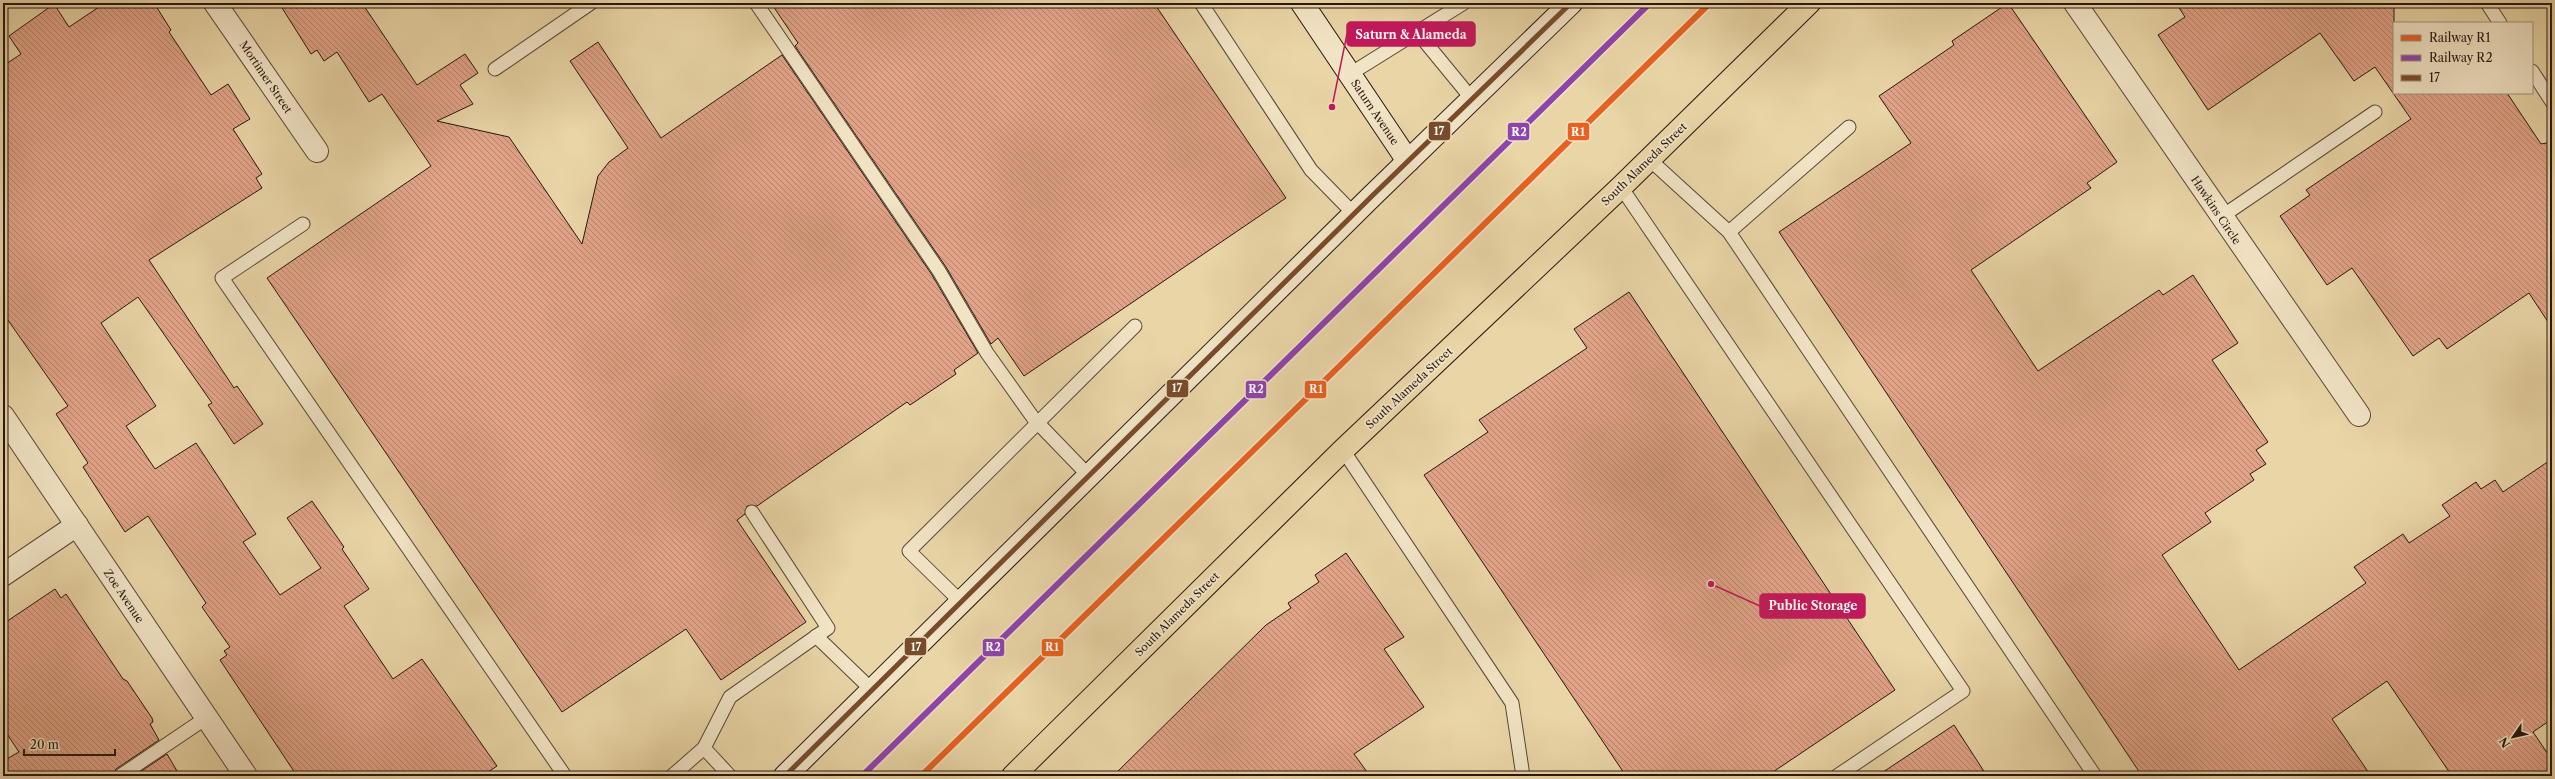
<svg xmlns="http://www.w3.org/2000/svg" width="2555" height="779" font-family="'Libre Caslon Text',serif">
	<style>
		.building { fill: url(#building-back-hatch); stroke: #271610 }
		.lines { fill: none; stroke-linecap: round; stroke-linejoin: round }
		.lane-casing { stroke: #584636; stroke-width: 15 }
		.street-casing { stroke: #584636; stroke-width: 24 }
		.secondary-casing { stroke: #271610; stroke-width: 24 }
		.primary-casing { stroke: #271610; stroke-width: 24 }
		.lane { stroke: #f1e4c5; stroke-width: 13 }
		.street { stroke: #f1e4c5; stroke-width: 22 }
		.secondary { stroke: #f1e4c5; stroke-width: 22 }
		.primary { stroke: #e9d5a6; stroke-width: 22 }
		.bus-1-casing { stroke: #f1e4c5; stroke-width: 8 }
		.bus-1 { stroke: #7a4b2a; stroke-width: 5 }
		.rail-1-casing { stroke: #f1e4c5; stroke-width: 9 }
		.rail-2-casing { stroke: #f1e4c5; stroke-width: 9 }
		.rail-1 { stroke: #e86121; stroke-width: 6 }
		.rail-2 { stroke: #8e44ad; stroke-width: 6 }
		.labels { text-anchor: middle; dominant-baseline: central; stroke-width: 3.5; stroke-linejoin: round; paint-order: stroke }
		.street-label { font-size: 11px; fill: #271610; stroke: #f1e4c5 }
		.leader { fill: none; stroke: #c2185b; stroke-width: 1.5 }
		.callout-dot { fill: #c2185b; stroke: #f1e4c5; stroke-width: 1.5 }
		.callout { fill: #c2185b; stroke: #c2185b; stroke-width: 1.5 }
		.callout-label { font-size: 12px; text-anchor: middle; font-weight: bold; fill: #fff }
		.line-badge { stroke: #f1e4c5; stroke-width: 1.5 }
		.badge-label { font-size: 11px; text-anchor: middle; font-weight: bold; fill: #fff }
	</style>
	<defs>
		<pattern id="building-back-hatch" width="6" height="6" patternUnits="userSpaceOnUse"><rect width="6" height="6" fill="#e1a388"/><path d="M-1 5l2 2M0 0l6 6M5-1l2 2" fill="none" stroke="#b6846e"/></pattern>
	</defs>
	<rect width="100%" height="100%" fill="#e9d5a6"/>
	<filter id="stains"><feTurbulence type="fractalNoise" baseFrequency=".005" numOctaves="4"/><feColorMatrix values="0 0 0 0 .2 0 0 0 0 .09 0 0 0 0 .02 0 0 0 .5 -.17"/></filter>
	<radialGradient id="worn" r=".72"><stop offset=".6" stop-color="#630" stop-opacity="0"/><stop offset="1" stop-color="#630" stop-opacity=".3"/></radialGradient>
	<g class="building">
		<path d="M105,3H154L171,30L169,32L211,95L228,84L250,119L233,129L262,174L256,178L262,188L149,260L234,388L237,386L263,424L234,444L208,405L212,403L138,297L101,323L156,406L126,426L155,469L196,443L256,534L243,542L280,595L321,568L287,518L312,501L344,547L342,549L369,589L344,606L393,679L422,659L497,766L482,776H297L220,660L227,655L224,651L230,647L202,607L206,603L148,516L125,532L83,467L88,463L56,414L68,406L3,313V66L21,54L9,36L54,4L69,27Z"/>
		<path d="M279,3H362L417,85L465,54L478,73L460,85L473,104L437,121L509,137L582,244L598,176L609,162L628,148L570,61L598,42L661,138L782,55L932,275L978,353L954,370L956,374L910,405L907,402L757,506H747L745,514L737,520L806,622L721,680L686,629L562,712L267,278L431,166L382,94L369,102L337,52L324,61L317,50L311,54Z"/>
		<path d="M771,3H1154L1286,198L1024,376L998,338L991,344L946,267L795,46L798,43Z"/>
		<path d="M2008,3L2117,162L2087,183L2091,188L1971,270L2038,371L2159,290L2163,295L2193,275L2238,343L2212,360L2268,442L2256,450L2266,464L2250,474L2254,480L2205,513L2211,522L2162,555L2239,670L2366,583L2354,567L2403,534L2409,543L2450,516L2442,505L2476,482L2481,489L2495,480L2503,492L2552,459V719L2533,732L2552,760V776H2452L2387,681L2332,719L2371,776H2142L1779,232L1911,143L1879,96L1954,45L1952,41Z"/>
		<path d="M2176,3H2394V93H2507L2541,144L2552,142V328L2529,293L2447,349L2439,338L2413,356L2352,268L2327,285L2280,216L2310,195L2306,190L2411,119L2375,67L2354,81L2320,33L2208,110L2158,35L2185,17Z"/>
		<path d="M1629,292L1895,690L1767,776H1626L1424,475L1488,432L1479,420L1587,348L1574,329Z"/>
		<path d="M1346,553L1404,637L1384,649L1424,707L1354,754L1370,776H1113L1266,625L1291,608L1288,603L1319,582L1315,575Z"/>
		<path d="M55,589L61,598L66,594L123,679L127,681L152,718L153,722L150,724L159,740L116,769L112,776H3V761L19,752L3,728V624Z"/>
		<path d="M1954,725L1987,776H1877Z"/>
		<path d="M167,754L180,776H134Z"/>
	</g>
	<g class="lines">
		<g class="lane-casing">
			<g id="lane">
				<path d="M756,3L939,271L987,353L1034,419L1089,476"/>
				<path d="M1201,3L1311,170L1354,214"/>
				<path d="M2487,3L2500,23"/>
				<path d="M1417,32L1472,99"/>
				<path d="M495,69L591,3"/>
				<path d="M2532,71L2552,102"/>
				<path d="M1350,74L1464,3"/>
				<path d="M1649,159L1729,232L2095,776"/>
				<path d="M1621,187L1963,691L1837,776"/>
				<path d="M2221,217L2375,112"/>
				<path d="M303,224L222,278L565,776"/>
				<path d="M1729,232L1849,127"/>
				<path d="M1343,450L1512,703L1523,776"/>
				<path d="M961,602L909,551L1135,326"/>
				<path d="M816,636L872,690"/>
				<path d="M704,748L730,697L828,628L752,512"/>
				<path d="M120,776L206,718"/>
				<path d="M672,776L704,748L730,776"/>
			</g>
		</g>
		<g class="street-casing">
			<g id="street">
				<path d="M215,3L317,151"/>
				<path d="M2075,3L2359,415"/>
				<path d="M3,416L246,776"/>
				<path d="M3,575L77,525"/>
			</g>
		</g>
		<g class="secondary-casing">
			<g id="secondary">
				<path d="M1302,3L1408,161"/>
				<path d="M785,776L1371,197L1571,3"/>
			</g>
		</g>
		<g class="primary-casing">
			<path id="primary" d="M1013,776L1343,450L1621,187L1809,3"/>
		</g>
		<use href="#lane" class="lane"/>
		<use href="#street" class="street"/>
		<use href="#secondary" class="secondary"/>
		<use href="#primary" class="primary"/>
		<g class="bus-1-casing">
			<path id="bus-1" d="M785,776L1371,197L1571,3"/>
		</g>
		<use href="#bus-1" class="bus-1"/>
		<g class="rail-1-casing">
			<path id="rail-1" d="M921,776L1710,3"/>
		</g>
		<g class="rail-2-casing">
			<path id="rail-2" d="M862,776L1650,3"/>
		</g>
		<use href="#rail-1" class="rail-1"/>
		<use href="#rail-2" class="rail-2"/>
	</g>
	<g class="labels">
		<g class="street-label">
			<text transform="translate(266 77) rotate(56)">Mortimer Street</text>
			<text transform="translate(1375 112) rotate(56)">Saturn Avenue</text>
			<text transform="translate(1644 164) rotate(-44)">South Alameda Street</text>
			<text transform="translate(2216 210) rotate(56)">Hawkins Circle</text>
			<text transform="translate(1409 388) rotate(-43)">South Alameda Street</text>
			<text transform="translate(124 596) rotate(56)">Zoe Avenue</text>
			<text transform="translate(1177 614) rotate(-45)">South Alameda Street</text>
		</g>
	</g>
	<path class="leader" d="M1332 107L1347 34M1711 584L1760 606"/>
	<g class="callout-dot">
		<circle cx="1332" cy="107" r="4"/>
		<circle cx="1711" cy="584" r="4"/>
	</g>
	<g class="callout">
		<rect x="1347" y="22" width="128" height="24" rx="4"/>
		<rect x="1760" y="594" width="105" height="24" rx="4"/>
	</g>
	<g class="callout-label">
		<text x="1411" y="39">Saturn &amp; Alameda</text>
		<text x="1813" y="610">Public Storage</text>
	</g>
	<g class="line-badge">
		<rect x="1428" y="121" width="23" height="20" rx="4" fill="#7a4b2a"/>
		<rect x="1507" y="122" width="23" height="19" rx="4" fill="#8e44ad"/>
		<rect x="1567" y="122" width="23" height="19" rx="4" fill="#e86121"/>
		<rect x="1166" y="379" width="23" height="19" rx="4" fill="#7a4b2a"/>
		<rect x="1245" y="380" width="22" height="19" rx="4" fill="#8e44ad"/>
		<rect x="1304" y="380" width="23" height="19" rx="4" fill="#e86121"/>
		<rect x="904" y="637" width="23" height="19" rx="4" fill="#7a4b2a"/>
		<rect x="982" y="638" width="23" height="19" rx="4" fill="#8e44ad"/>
		<rect x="1041" y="638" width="23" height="19" rx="4" fill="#e86121"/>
	</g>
	<g class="badge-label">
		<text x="1439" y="135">17</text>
		<text x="1519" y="136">R2</text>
		<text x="1578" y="136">R1</text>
		<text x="1177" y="392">17</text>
		<text x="1256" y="393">R2</text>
		<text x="1316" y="393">R1</text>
		<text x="916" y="651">17</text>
		<text x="993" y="651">R2</text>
		<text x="1052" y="651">R1</text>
	</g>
	<rect width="2555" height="779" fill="none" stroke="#e9d5a6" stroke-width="16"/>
	<rect x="4" y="4" width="2547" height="771" fill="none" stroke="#271610" stroke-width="2"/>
	<rect x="8" y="8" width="2539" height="763" fill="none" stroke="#271610"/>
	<rect x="2393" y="22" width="140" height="72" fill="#f1e4c5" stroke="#a0927d"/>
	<rect x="2401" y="35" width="20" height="6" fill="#e86121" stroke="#a0927d"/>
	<text x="2429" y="42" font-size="12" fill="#271610">Railway R1</text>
	<rect x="2401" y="55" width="20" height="6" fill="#8e44ad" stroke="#a0927d"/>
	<text x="2429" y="62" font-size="12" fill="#271610">Railway R2</text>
	<rect x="2401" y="75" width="20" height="6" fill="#7a4b2a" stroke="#a0927d"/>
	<text x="2429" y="82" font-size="12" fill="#271610">17</text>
	<g transform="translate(2513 737) rotate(236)" stroke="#f1e4c5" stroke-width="3" paint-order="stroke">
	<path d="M0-3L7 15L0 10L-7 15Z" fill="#271610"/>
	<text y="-6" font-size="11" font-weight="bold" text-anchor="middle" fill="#271610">N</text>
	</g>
	<path d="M24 749v6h91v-6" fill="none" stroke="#271610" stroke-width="2"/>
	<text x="30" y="749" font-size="12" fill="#271610" stroke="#f1e4c5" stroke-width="3" paint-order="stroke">20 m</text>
	<rect width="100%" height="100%" filter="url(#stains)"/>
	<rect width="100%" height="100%" fill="url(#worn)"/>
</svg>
